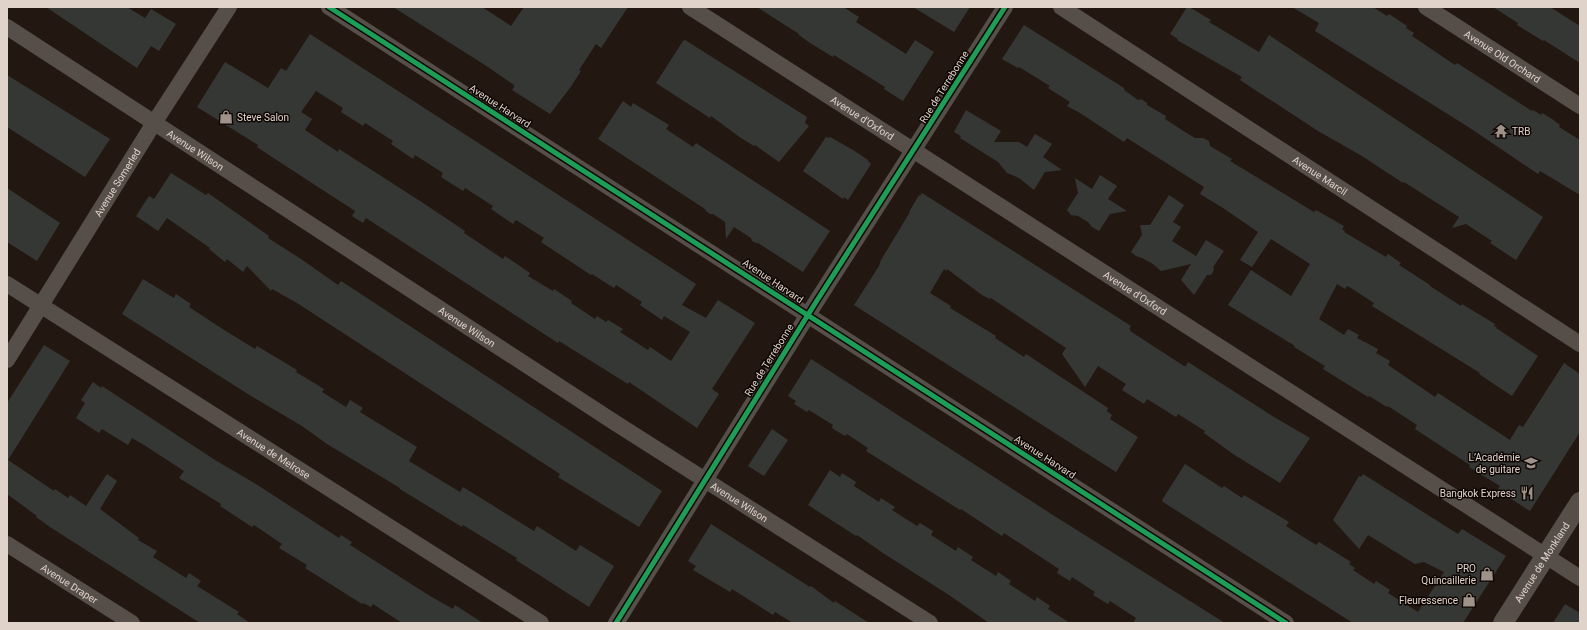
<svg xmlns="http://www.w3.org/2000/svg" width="1587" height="630" font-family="Roboto,sans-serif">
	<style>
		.building { fill: #353735; fill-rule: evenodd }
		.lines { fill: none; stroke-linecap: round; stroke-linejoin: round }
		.minor { stroke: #564e48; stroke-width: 16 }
		.tertiary { stroke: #564e48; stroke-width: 20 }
		.cycleway-casing { stroke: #0d0502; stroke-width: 8 }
		.cycleway { stroke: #1a9f57; stroke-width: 5 }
		.labels { text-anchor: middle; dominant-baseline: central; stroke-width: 3; stroke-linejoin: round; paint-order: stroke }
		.street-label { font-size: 10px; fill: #e0d3ca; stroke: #0d0502 }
		.poi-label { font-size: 10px; fill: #e0d3ca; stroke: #0d0502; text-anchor: end }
	</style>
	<rect width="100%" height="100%" fill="#231811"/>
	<g class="building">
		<path d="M46,7H127L145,18L151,9L176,24L159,51L151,46L137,68Z"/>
		<path d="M393,7H482L511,26L524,7H628L601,48L596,44L579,70L581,71L570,88L550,114L512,90L514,87V85L485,65Z"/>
		<path d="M757,7H843L859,17L856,22L906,54L915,40L934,52L903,101L884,89L885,87L834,55L833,57L810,43L799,35V34Z"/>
		<path d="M913,7H970L954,32Z"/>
		<path d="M1187,7H1189L1211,20L1209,22L1259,52L1269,35L1543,217L1516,260L1490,243L1492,241L1466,224L1452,228L1459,217L1404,182L1403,183L1362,156L1318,131L1240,80L1242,77L1177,40L1178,39L1170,34Z"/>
		<path d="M1292,7H1373L1387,16L1389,14L1407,26L1406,28L1414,33L1412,36L1455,65L1457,63L1532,111L1533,110L1541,115L1542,113L1552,119L1560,125L1559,127L1580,140V195L1540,171L1538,174L1470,128L1315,31L1319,23Z"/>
		<path d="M1493,7H1550L1580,26V63L1544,40L1543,41L1517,25L1518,23Z"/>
		<path d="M1024,25L1124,88V90L1138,100L1141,99L1147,103V105L1166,116L1165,119L1185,132L1195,138H1203L1209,141L1210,146L1232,159L1230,161L1314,212L1316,210L1344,226L1342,229L1345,231L1344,232L1386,257L1388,254L1401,263L1399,265L1430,285V286L1461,306L1462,304L1495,324L1494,326L1497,327L1496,328L1538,356L1512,396L1479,374L1480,373L1372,306L1374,303L1351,288L1347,286L1345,289L1337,284L1319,319L1344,335L1348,329L1359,335L1357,338L1378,349L1376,353L1390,361L1388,365L1435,397L1438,393L1510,440L1519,425L1523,427L1564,363L1580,374V432L1530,511L1497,490L1500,486L1469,467L1470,465L1415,429L1417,425L1388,406L1387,407L1369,396L1368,397L1323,369L1325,366L1294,347L1295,346L1228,305L1251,270L1291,296L1310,264L1271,239L1252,267L1240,260L1258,232L1223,208L1200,194L1204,187L1127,138L1124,142L1080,113L1067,106L1070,102L1048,88L1050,86L1019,67L1018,68L1002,59Z"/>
		<path d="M310,34L696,284L682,305L706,318L718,300L755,323L712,389L719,394L697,428L629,382L628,384L559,341L558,343L366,218L363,223L352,216L355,211L275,159L257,147L258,145L197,107L225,62L268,88L281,68L286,71ZM316,91L343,108L341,112L363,126L365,123L393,141L391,144L413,159L415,155L443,173L441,177L463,191L465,188L493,206L491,209L513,224L516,220L544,238L541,242L591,275L592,274L614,288L616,285L642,302L640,305L662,320L664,316L690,332L671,361L650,347L648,350L620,332L623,329L608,320L606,322L597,316L595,319L571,303L572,301L554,289L553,291L528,276L530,273L505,256L503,259L464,233L465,231L420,201L339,149L338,152L305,130L312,119L301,112Z"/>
		<path d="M685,40L807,117L805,123L809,126L779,162L755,145L754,146L741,138L711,116L710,118L656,83L683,41Z"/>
		<path d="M7,75L110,139L85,177L7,127Z"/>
		<path d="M623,101L631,107L633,103L669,125L666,129L693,147L696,143L830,231L803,272L758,243H756L752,241L751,238L734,227L726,239L725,222L713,214H710L706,211L705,209L598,139Z"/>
		<path d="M966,110L1001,131L994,142H1019L1027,147L1035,134L1052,144L1043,157L1062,170L1045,172L1034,190L1019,178L1007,173L998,162L960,138L961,136L954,132Z"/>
		<path d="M826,137L829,138L830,137L853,150L868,160V161L871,164L848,200L844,197L843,199L803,171Z"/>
		<path d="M171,173L206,195L208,193L269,236L268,238L301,259L338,285L341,281L662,491L639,527L558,477L560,474L297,303L272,289L271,291L247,266L243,272L227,259L225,262L209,249L210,248L167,218L158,231L136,216L149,196L154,199Z"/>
		<path d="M1100,175L1117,186L1108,199L1127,211L1110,214L1099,231L1092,227L1088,222L1078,216L1071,215L1067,210L1078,193L1075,178L1092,189Z"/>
		<path d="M7,188L60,223L37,261L7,242Z"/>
		<path d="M922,193L1131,326L1129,329L1131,330L1130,331L1184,366H1186L1188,362L1274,417L1310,438L1280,483L1233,454L1204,433L1205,431L1178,414L1176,417L1147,399L1144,404L1122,390L1126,384L1098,366L1085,387L1062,354L1066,348L991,298L990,299L982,295L947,269L946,271L944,269L930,293L951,306L950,308L996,336L995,338L1024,357L1026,354L1108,408L1107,411L1112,415L1110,419L1138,437L1116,472L854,305L879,266L881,260L910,212H909L919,195L920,196Z"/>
		<path d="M1169,195L1184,205L1173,222L1181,227L1172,241L1196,256L1206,240L1224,251L1213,267L1214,270L1211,275H1207L1194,295L1181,280L1191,264L1161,271L1153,264L1142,258L1136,256L1131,252L1142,235L1140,225H1150Z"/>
		<path d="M143,279L174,298L176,294L191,304L189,307L221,328L255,349L257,346L297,370L296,372L324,389L322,392L346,407L350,400L363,408L360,412L417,447L409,461L460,492L463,487L534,531L537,526L576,551L580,545L614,566L589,607L516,560L517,558L463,525L462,527L400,489V488L327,444L302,426L251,396L122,314Z"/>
		<path d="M44,345L70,361L8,460L54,491L55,489L68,498L70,495L86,506L107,474L117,481L100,509L139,538L138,540L157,551L153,557L186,578L189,573L201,581L197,586L239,612L237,614L250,623H200L50,527L36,517L37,516L7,494V403Z"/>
		<path d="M811,359L1056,517L1225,623H1133L1136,618L1110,601L1108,604L1093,595L1095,592L1072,577L1070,581L1057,573L1059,569L1027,548L1004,533L1002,536L961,509L960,510L866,451L868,448L847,434L845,436L832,428L833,425L809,410L807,412L794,404L796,401L788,396Z"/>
		<path d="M93,382L101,388L102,386L215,460L256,484L339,538L341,535L352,542L350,545L430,596L453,609L455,605L483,623H402L373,604L371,607L363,603L362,604L305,568L307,565L279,548L282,544L254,525L252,527L220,506L221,504L179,478L184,471L144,445L132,438L128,445L102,429L99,433L76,418L85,403L81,400Z"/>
		<path d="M772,429L788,440L764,476L748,466Z"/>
		<path d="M1185,464L1222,488L1224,486L1242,498L1244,495L1289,522L1286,526L1316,545L1319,542L1351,562L1349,564L1355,568L1353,570L1374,584L1376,581L1390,590L1388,593L1418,612L1444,572L1424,562L1415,564L1368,535L1359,549L1333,520L1359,476L1361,477L1363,474L1458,534L1462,529L1506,556L1463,623H1353L1163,502L1162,500Z"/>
		<path d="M830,470L840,477L842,473L856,482L854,486L879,502L881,498L895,507L892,510L917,526L920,523L933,531L931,535L956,551L958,547L973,557L971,560L996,576L998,572L1011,581L1009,584L1035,601L1037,597L1050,606L1048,609L1070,623H989L949,595L883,553L857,535L856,536L808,505Z"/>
		<path d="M711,524L810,587L811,586L834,603L835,601L869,623H793L775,612L773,615L732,589L730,592L693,570L696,566L688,561Z"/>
		<path d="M1565,604L1580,613V623H1553Z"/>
	</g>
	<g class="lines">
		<g class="minor">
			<path d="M329,7C649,211 967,418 1286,623"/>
			<path id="s1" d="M690,7L1580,578"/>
			<path id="s2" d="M1061,7L1580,344"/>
			<path id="s3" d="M1426,7L1580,106"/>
			<path id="s4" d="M7,27L617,424L930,623"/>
			<path id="s5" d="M7,284L541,623"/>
			<path id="s6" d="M7,360L154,123L229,7"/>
			<path id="s7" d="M7,544L132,623"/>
			<path d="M616,623L816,302L1005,7"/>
		</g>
		<path class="tertiary" id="s8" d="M1503,623L1580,502"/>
		<g class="cycleway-casing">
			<g id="cycleway">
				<path d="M329,7C649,211 967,418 1286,623"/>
				<path d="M616,623L816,302L1005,7"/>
			</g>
		</g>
		<use href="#cycleway" class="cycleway"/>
	</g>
	<defs>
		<g id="shop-bare" transform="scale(1.08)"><path d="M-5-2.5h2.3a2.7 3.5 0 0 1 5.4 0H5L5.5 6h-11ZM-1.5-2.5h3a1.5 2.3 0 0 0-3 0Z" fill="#9e9289" stroke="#0d0502" stroke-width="2.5" paint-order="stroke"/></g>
		<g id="temple-bare" transform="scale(1.08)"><path d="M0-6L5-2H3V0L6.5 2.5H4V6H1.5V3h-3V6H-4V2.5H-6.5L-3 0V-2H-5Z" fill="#9e9289" stroke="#0d0502" stroke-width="2.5" paint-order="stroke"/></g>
		<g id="school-bare" transform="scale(1.08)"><path d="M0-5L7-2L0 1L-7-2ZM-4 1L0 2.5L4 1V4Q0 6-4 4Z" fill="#9e9289" stroke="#0d0502" stroke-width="2.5" paint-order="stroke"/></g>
		<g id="restaurant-bare" transform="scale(1.08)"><path d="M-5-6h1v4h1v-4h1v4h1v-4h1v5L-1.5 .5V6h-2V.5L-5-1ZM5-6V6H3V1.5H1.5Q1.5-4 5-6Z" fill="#9e9289" stroke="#0d0502" stroke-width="2.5" paint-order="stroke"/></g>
	</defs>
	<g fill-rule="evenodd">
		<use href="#shop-bare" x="226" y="117"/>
		<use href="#temple-bare" x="1501" y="131"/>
		<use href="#school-bare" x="1531" y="463"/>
		<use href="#restaurant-bare" x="1527" y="493"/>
		<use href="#shop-bare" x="1487" y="574"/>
		<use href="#shop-bare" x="1469" y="600"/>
	</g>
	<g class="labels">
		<g class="street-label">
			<text stroke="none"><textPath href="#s3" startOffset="91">Avenue Old Orchard</textPath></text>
			<text transform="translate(944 87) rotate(-58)">Rue de Terrebonne</text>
			<text transform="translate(500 106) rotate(33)">Avenue Harvard</text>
			<text stroke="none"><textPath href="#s1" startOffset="205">Avenue d'Oxford</textPath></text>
			<text stroke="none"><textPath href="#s4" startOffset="225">Avenue Wilson</textPath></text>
			<text stroke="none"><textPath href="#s2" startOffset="309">Avenue Marcil</textPath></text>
			<text stroke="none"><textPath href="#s6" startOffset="209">Avenue Somerled</textPath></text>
			<text transform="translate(773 281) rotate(34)">Avenue Harvard</text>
			<text stroke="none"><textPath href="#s1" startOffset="529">Avenue d'Oxford</textPath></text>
			<text stroke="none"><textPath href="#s4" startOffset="549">Avenue Wilson</textPath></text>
			<text transform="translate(769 360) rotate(-58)">Rue de Terrebonne</text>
			<text stroke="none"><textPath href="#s5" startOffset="316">Avenue de Melrose</textPath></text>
			<text transform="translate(1045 457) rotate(33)">Avenue Harvard</text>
			<text stroke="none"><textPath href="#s4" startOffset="873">Avenue Wilson</textPath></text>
			<text stroke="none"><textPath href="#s8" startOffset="72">Avenue de Monkland</textPath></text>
			<text stroke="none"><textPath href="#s7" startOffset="74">Avenue Draper</textPath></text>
		</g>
		<g class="poi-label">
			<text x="237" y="117" text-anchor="start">Steve Salon</text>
			<text x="1512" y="131" text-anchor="start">TRB</text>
			<text x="1520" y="457">L’Académie<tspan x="1520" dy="12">de guitare</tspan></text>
			<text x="1516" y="493">Bangkok Express</text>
			<text x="1476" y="568">PRO<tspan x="1476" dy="12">Quincaillerie</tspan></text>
			<text x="1458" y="600">Fleuressence</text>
		</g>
	</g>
	<rect width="1587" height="630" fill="none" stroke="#e0d3ca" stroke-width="16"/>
</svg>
